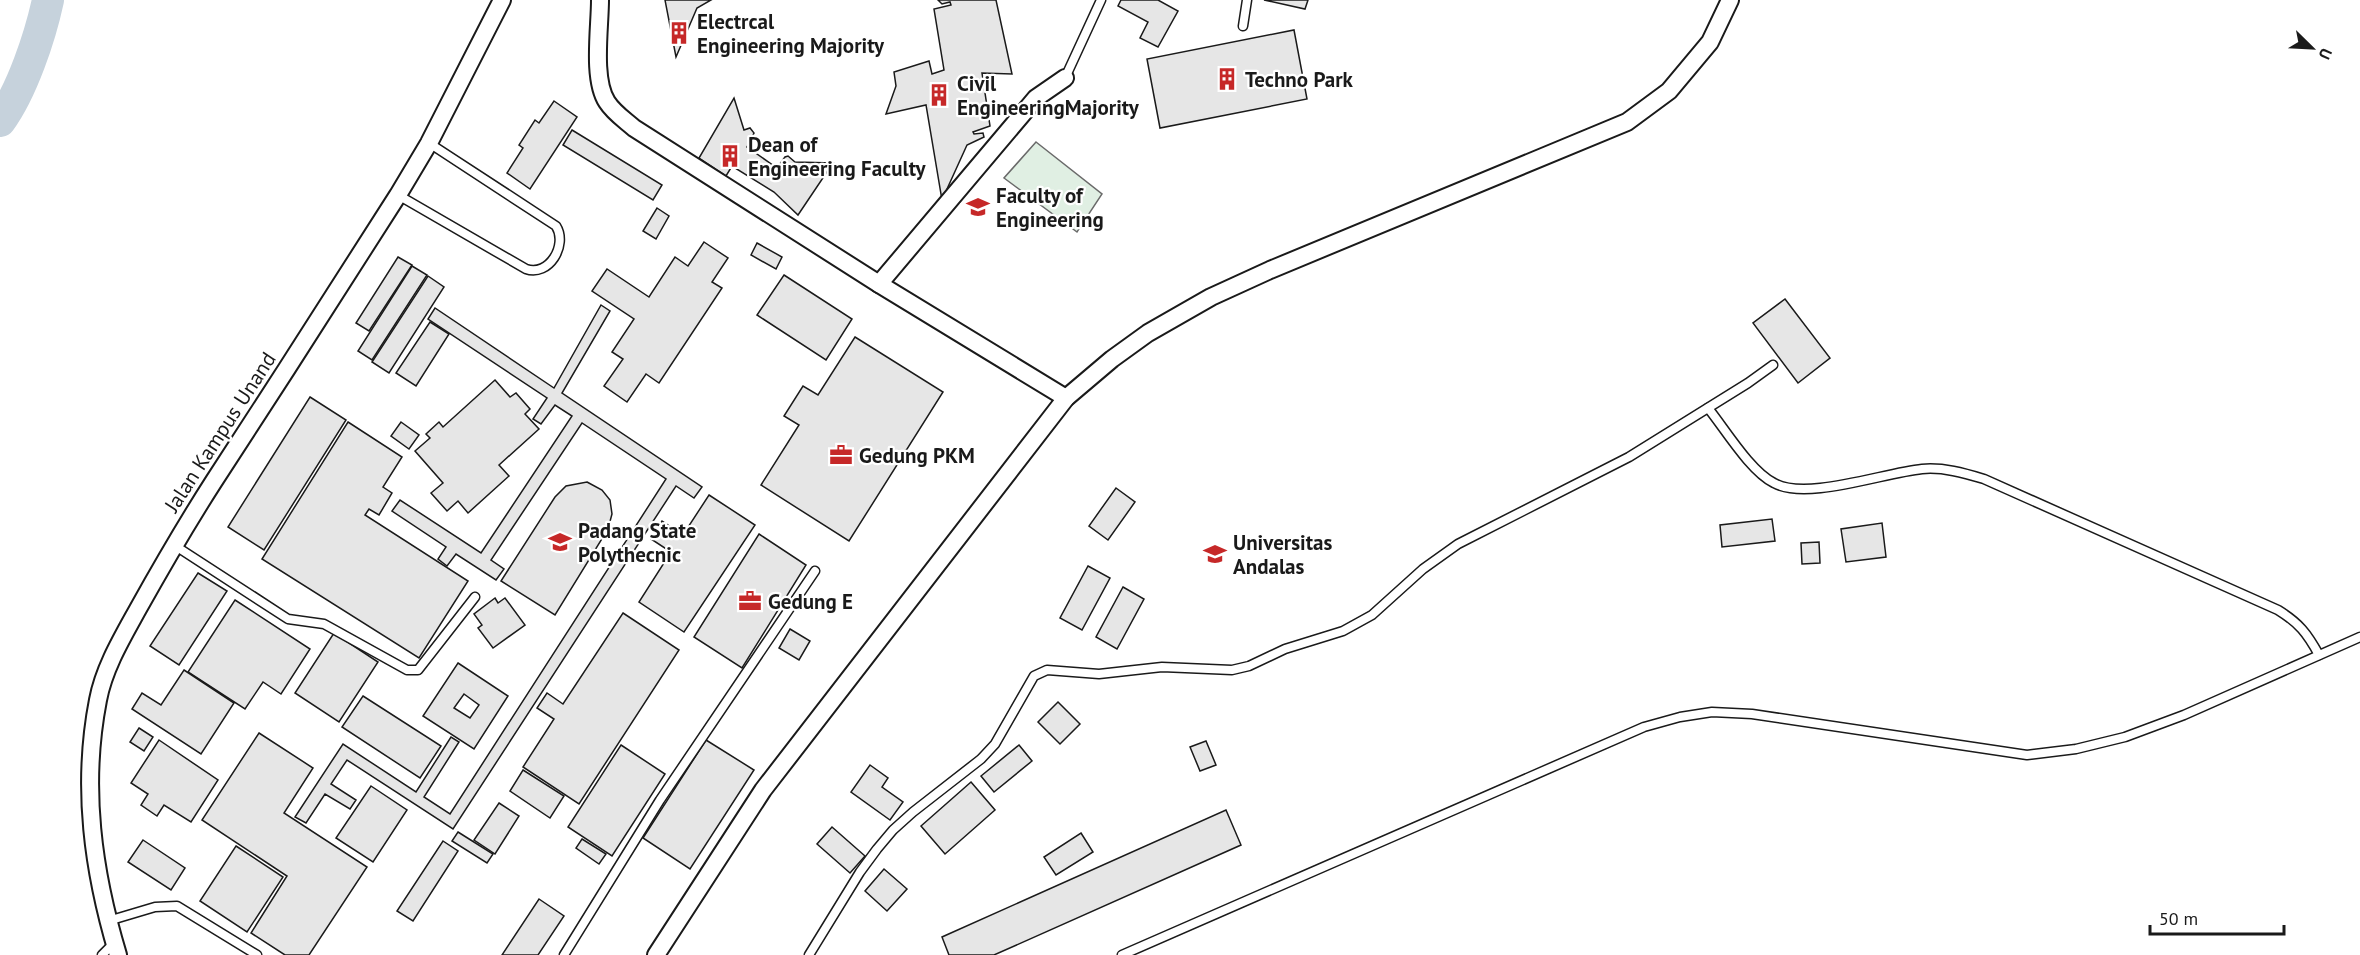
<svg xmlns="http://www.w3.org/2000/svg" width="2360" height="955" font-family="'PT Sans',sans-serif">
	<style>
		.green { fill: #e0efe3; stroke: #6a6a6a; stroke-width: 1.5 }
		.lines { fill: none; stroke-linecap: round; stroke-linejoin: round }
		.river { stroke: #c6d2dc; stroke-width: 32 }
		.building { fill: #e6e6e6; stroke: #1a1a1a; stroke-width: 1.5; fill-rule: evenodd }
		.service-casing { stroke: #1a1a1a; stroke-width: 11 }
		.minor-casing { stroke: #1a1a1a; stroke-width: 20 }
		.service { stroke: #fff; stroke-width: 8 }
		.minor { stroke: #fff; stroke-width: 16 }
		.labels { text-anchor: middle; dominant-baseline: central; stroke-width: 4.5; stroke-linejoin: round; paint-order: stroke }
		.poi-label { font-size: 21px; font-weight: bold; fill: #1a1a1a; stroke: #fff; text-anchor: start }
		.street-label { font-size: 21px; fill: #1a1a1a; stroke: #fff }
	</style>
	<rect width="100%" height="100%" fill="#fff"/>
	<path class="green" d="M1036,142L1102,194L1077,232L1004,178Z"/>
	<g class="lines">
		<path class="river" d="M0,121C22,91 40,37 48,0"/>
	</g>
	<g class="building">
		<path d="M665,0H711L697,8L676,57Z"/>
		<path d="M938,0H996L1012,74L982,73L990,126L973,132L974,134L983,133L984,137L967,145L942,200L926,105L886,114L896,86L894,72L929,61L932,74L944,70L934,9L951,5L950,2L942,4Z"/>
		<path d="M1121,0H1158L1178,11L1158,47L1140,38L1148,22L1118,6Z"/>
		<path d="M1264,0H1308L1305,9Z"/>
		<path d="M1294,30L1307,99L1160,128L1147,59Z"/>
		<path d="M734,98L744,130L750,128L754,133L747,147L777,168L785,157L788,156L795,162L833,163L798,215L774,192L732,166L726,176L699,158Z"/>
		<path d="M554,101L577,117L530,189L507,173L523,148L519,145L535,120L539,123Z"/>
		<path d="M572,130L662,185L653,200L563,145Z"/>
		<path d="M657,208L669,216L656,239L643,231Z"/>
		<path d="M704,242L728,258L712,282L722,288L659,383L646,374L627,402L604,386L623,359L612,352L634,319L592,291L607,269L649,297L675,257L688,266Z"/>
		<path d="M757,243L782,257L776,269L751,255Z"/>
		<path d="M398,257L412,265L369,331L356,323Z"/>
		<path d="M412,266L427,275L372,360L358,351Z"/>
		<path d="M784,275L852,319L826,360L757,315Z"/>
		<path d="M428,276L444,287L389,373L372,362Z"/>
		<path d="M1785,299L1830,358L1798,383L1753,323Z"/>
		<path d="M601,305L610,311L562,393L702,487L694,498L676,486L453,829L347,760L331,784L356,800L350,809L325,794L306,823L295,817L343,744L416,792L451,737L459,742L424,797L450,814L666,479L582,423L491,560L504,569L496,580L456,554L447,566L438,559L446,547L392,511L400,500L481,553L572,416L555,405L541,424L533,419L547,398L428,319L435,308L554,388Z"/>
		<path d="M430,322L449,334L416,386L396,373Z"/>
		<path d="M855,337L943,392L849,541L761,485L799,425L784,416L803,386L818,395Z"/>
		<path d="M495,380L510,397L516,393L530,409L525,414L539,429L499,465L509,476L468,513L458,501L447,511L431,493L443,483L415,451L430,438L426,434L439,422L443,427Z"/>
		<path d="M310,397L346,420L264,550L228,527Z"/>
		<path d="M348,422L402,457L383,487L392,493L379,515L369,509L365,515L468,581L419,658L262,559Z"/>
		<path d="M401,422L419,435L409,449L391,436Z"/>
		<path d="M587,482L602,490L610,500L612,514L608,529L555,615L501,581L555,497L566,486Z"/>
		<path d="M1116,488L1135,502L1108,540L1089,526Z"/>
		<path d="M709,495L755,525L684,632L639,602L671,552L651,539L662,521L683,535Z"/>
		<path d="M1772,519L1775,541L1722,547L1720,525Z"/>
		<path d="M1882,523L1886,557L1846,562L1841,529Z"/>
		<path d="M759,534L806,565L742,668L694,637Z"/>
		<path d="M1819,542L1820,563L1802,564L1801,543Z"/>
		<path d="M1088,566L1110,578L1082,630L1060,618Z"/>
		<path d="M198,573L227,591L179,665L150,646Z"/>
		<path d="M1123,587L1144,599L1117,649L1096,637Z"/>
		<path d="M495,598L498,603L505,598L525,625L493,648L478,628L482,625L474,614Z"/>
		<path d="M235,600L310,649L281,694L263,682L245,709L188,672Z"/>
		<path d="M623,613L679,650L579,804L523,767L554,719L537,708L547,693L563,704Z"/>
		<path d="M790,629L810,641L799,660L779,648Z"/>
		<path d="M334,633L378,662L339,722L295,693Z"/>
		<path d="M458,663L508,696L474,749L423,716ZM464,694L479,705L470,718L454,708Z"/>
		<path d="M184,670L234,703L201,754L132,709L142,693L161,705Z"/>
		<path d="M363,696L441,746L420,778L342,727Z"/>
		<path d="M1058,702L1080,724L1060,744L1038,722Z"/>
		<path d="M139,728L153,737L144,751L130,742Z"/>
		<path d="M259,733L313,768L284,813L367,867L309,955H285L251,933L287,876L202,820Z"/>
		<path d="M159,740L218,780L191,822L164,805L157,816L141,805L148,794L131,783Z"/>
		<path d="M706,740L754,770L690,869L643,838Z"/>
		<path d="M1206,741L1216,765L1200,771L1190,747Z"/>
		<path d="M621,745L665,774L612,856L568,827Z"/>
		<path d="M1019,745L1032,761L994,792L981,776Z"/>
		<path d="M870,765L888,778L882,787L903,802L890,820L851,792Z"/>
		<path d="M523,770L564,796L550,818L510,791Z"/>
		<path d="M971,782L995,810L945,854L921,826Z"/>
		<path d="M371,786L407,810L373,862L336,838Z"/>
		<path d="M499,803L519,816L495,854L474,840Z"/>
		<path d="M1226,810L1241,845L994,955H949L942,937Z"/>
		<path d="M832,827L865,856L850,873L817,844Z"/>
		<path d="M458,832L493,854L487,863L452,841Z"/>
		<path d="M1081,833L1093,852L1056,875L1044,857Z"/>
		<path d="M582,839L606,854L599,864L576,848Z"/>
		<path d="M143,840L185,868L171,890L128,862Z"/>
		<path d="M443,841L458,851L413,921L397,911Z"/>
		<path d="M236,846L283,877L247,932L200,901Z"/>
		<path d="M884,869L907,889L887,911L865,891Z"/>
		<path d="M539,899L564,916L538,955H502Z"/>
	</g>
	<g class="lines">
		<g class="service-casing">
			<g id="service">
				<path d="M1243,26L1247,0"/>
				<path d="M1065,78L1101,0"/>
				<path d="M398,195L526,269C549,277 568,245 556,226L429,143"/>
				<path d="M1708,408C1725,429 1750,471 1774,483C1806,501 1883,473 1922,469C1943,467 1964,473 1984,479L2278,610C2299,623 2307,633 2319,655"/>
				<path d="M174,545L288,619L324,624L407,670H418L475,597"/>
				<path d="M108,921L155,907L177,906L257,955"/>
				<path d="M102,955L114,943"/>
				<path d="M564,955L660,800L815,571"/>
				<path d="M809,955L860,872L877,849L893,830L913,812L981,759L995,744L1034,676L1047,670L1099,674L1162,667L1232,670L1249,666L1285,649L1343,631L1372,615L1423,569L1458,544L1629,457L1748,383L1773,365"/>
				<path d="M1122,955L1644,727L1680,717L1712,712L1752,714L2027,755L2076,749L2125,737L2184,715L2360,637"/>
			</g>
		</g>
		<g class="minor-casing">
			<g id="minor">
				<path d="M600,0C600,28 592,79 607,102C614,113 625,120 634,128L879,284L1066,398"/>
				<path d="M879,284L1036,98L1065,78"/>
				<path d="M118,955C93,872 81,787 98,700C104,668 122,638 138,609C162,566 187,523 214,481C276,386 337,291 398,195L429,143L502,0"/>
				<path d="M656,955L763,790L1066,398L1112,359L1148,333L1211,297L1270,270L1627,122L1669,91L1710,42L1730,0"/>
			</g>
		</g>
		<use href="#service" class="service"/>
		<use href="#minor" class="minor"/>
	</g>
	<defs>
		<g id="building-bare" transform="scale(1.8)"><path d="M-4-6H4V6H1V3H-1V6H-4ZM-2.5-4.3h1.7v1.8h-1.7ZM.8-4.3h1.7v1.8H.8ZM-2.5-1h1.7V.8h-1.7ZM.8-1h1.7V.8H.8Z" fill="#c62828" stroke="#fff" stroke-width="2.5" paint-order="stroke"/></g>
		<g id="university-bare" transform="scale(1.8)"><path d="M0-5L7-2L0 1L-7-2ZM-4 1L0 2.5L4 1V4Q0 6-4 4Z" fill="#c62828" stroke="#fff" stroke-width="2.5" paint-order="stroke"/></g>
		<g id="office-bare" transform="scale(1.8)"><path d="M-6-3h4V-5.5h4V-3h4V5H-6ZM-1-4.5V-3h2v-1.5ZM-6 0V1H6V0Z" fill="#c62828" stroke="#fff" stroke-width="2.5" paint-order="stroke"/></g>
	</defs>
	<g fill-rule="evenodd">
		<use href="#building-bare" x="679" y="33"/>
		<use href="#building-bare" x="1227" y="79"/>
		<use href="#building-bare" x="939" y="95"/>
		<use href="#building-bare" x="730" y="156"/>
		<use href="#university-bare" x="978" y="207"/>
		<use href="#office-bare" x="841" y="455"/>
		<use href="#university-bare" x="560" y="542"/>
		<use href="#university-bare" x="1215" y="554"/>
		<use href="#office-bare" x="750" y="601"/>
	</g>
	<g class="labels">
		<g class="poi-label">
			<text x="697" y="21">Electrcal<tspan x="697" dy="24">Engineering Majority</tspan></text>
			<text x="1245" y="79">Techno Park</text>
			<text x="957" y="83">Civil<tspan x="957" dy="24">EngineeringMajority</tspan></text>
			<text x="748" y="144">Dean of<tspan x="748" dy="24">Engineering Faculty</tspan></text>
			<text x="996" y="195">Faculty of<tspan x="996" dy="24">Engineering</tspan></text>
			<text x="859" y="455">Gedung PKM</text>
			<text x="578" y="530">Padang State<tspan x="578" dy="24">Polythecnic</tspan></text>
			<text x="1233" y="542">Universitas<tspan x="1233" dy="24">Andalas</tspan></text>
			<text x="768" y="601">Gedung E</text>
		</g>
		<g class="street-label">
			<text transform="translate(220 432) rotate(-57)">Jalan Kampus Unand</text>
		</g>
	</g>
	<g transform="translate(2312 48) rotate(114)" stroke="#ffffff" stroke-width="4.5" paint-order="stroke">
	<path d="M0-4.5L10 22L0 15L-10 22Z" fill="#1a1a1a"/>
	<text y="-9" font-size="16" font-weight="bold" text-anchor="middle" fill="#1a1a1a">U</text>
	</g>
	<path d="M2150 925v9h134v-9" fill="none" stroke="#1a1a1a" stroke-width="3"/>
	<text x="2159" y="925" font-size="18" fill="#1a1a1a" stroke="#ffffff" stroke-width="4.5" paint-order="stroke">50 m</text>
</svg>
